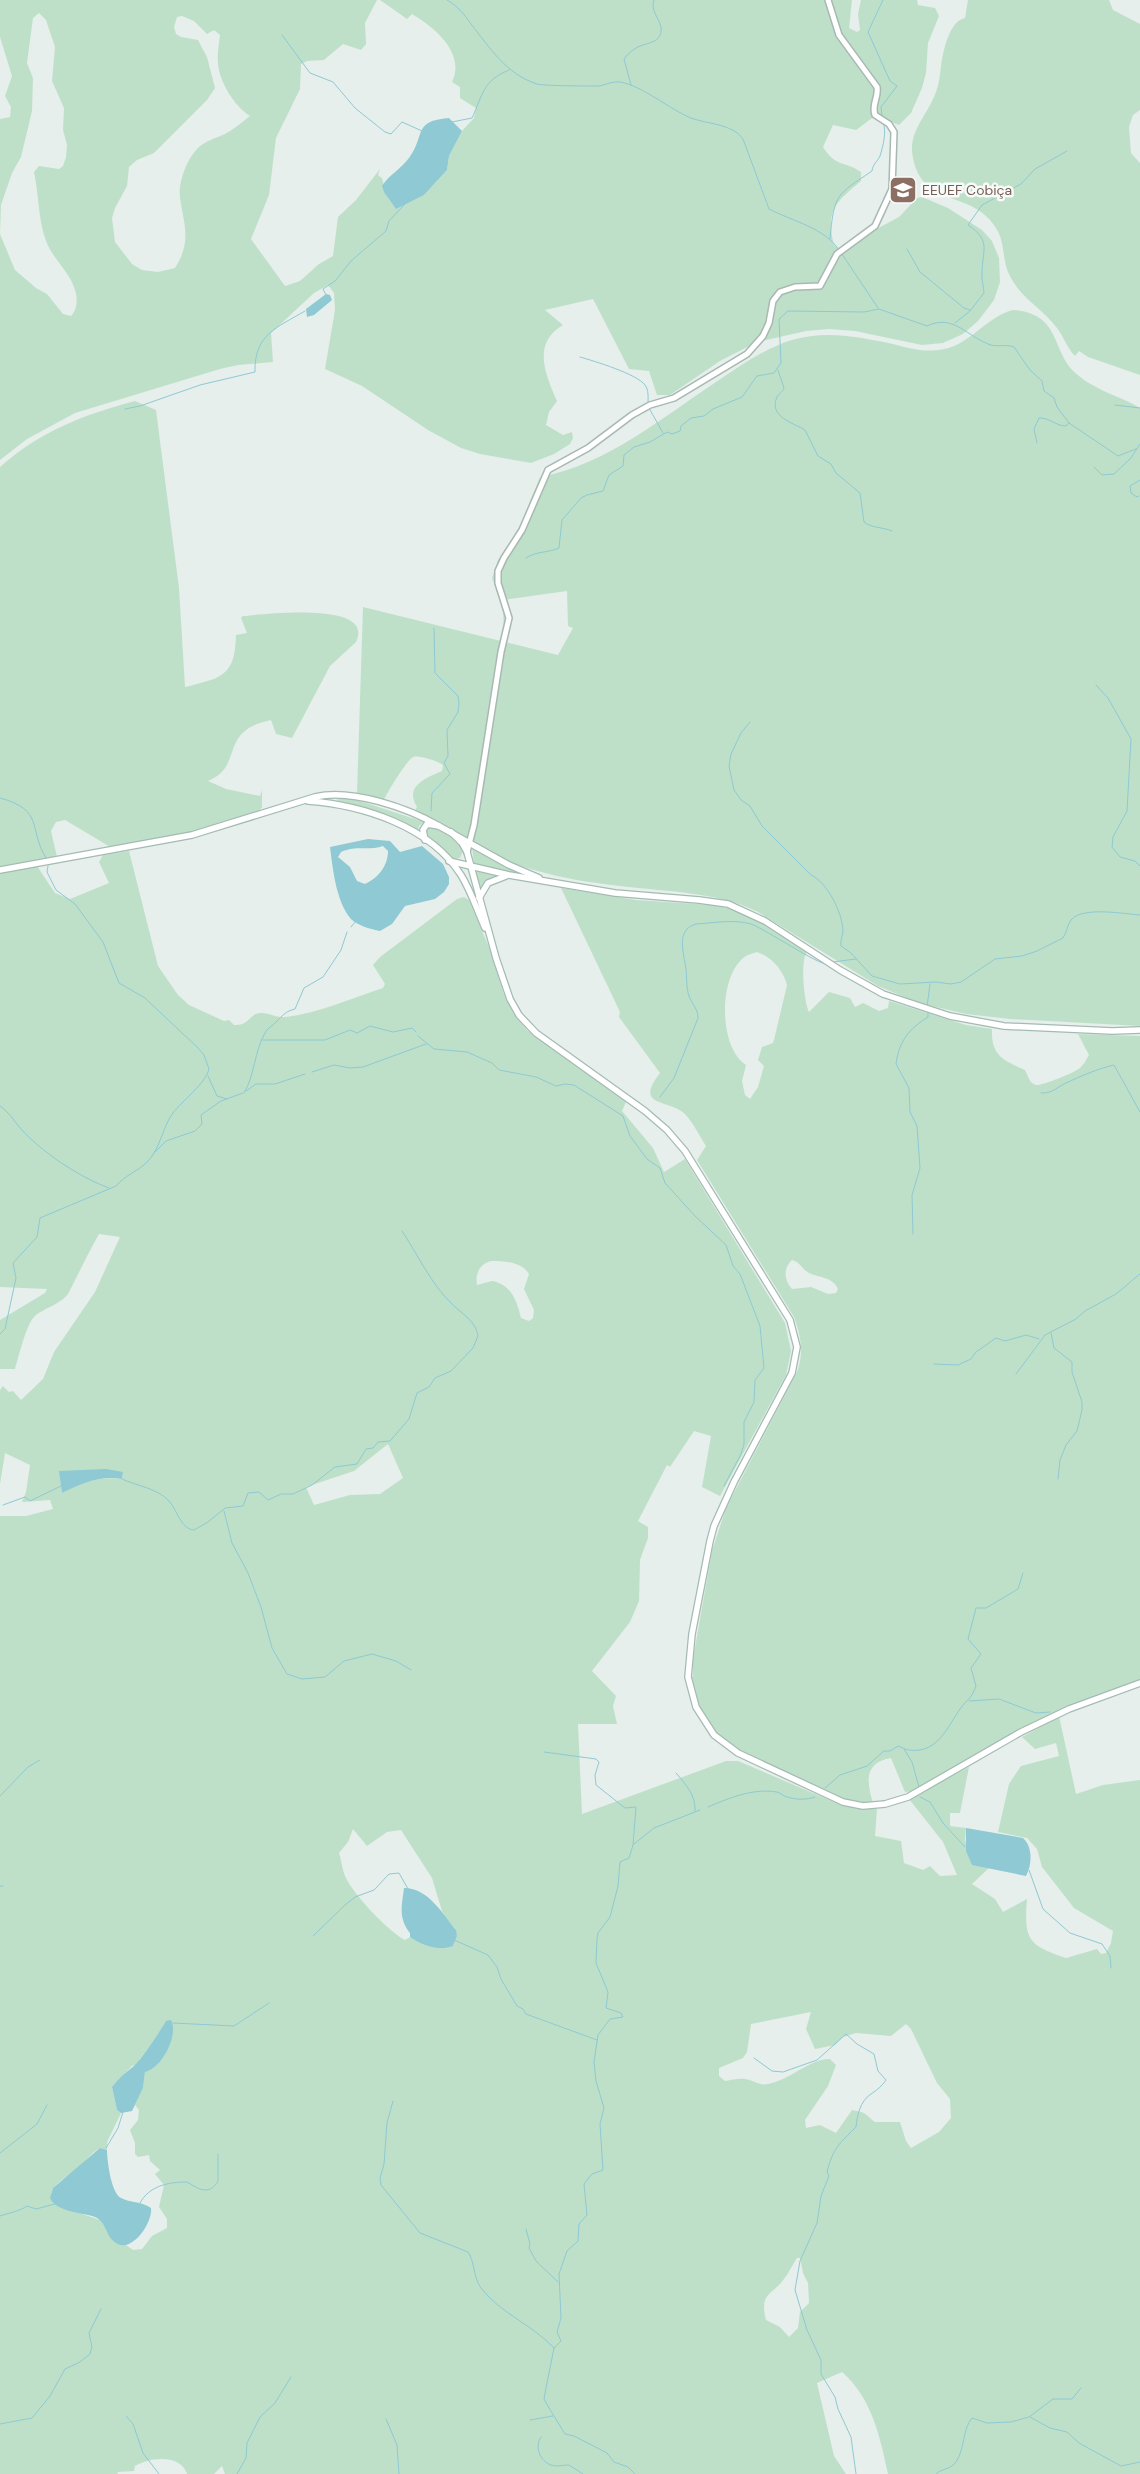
<svg xmlns="http://www.w3.org/2000/svg" width="1140" height="2474" font-family="'DM Sans',sans-serif">
	<style>
		.green { fill: #bfe0c8; fill-rule: evenodd }
		.water { fill: #8ec9d4; fill-rule: evenodd }
		.lines { fill: none; stroke-linecap: round; stroke-linejoin: round }
		.stream { stroke: #8ec9d4; stroke-width: 1 }
		.tertiary-casing { stroke: #a8b8b2; stroke-width: 8 }
		.secondary-casing { stroke: #a4bbb3; stroke-width: 8 }
		.tertiary { stroke: #fff; stroke-width: 5 }
		.secondary { stroke: #fff; stroke-width: 5.5 }
		.labels { text-anchor: middle; dominant-baseline: central; stroke-width: 5; stroke-linejoin: round; paint-order: stroke }
		.education-label { font-size: 14px; fill: #785e54; stroke: #f7fbf9; text-anchor: start }
	</style>
	<rect width="100%" height="100%" fill="#e6efeb"/>
	<g class="green">
		<path d="M0,0H377L365,23L366,44L361,50L343,44L324,60L307,61L301,64L300,89L276,138L269,195L251,239L285,286L300,281L319,264L333,256L338,217L356,200L380,169L378,175L382,178L387,196L396,208L424,195L447,170L449,156L462,131L474,118L476,108L460,98V87L452,82C466,53 434,27 412,14L407,19L380,0H852L849,28L857,32L860,30L858,14L861,0H917L918,5L935,8L939,16L928,43L926,73L922,88L911,113L899,125C872,114 879,113 856,130L833,125L823,147C835,167 845,161 861,172V181C836,202 825,210 834,245L839,249L899,217L917,198L922,197L948,208L982,230L992,241L999,258L1000,282L994,300L978,321L963,334L943,343L922,345L855,331L829,329L806,331L757,342L720,361L670,395H657L649,371L629,369L593,299L545,310L563,325C532,343 545,374 557,401L549,412L546,425L563,435L572,432L573,438L570,444L554,454L531,463L480,454L461,448L428,430L362,386L325,369L335,310L334,293L328,285L314,293L271,333L273,362L238,365L220,369L75,413L27,439L0,460V119L10,117L11,107L5,96L12,76L0,37ZM39,13L46,20L55,47L52,81L64,108L63,130L67,145L66,157L63,166L59,169L39,166L34,172C39,195 38,219 46,241C54,261 70,272 75,290C78,299 77,310 71,316L63,314L47,294L36,288L15,270L0,234L1,205L12,173L21,157L32,111L33,78L27,63L33,18ZM182,16L194,21L207,34L214,30L220,35C219,44 217,53 218,63C219,81 234,106 250,116C242,122 234,129 225,134C216,138 205,141 198,148C187,159 178,182 180,198C184,225 192,241 175,268L158,272L142,270L132,264L115,242L112,218L115,208L127,186L129,167L137,160L154,153L207,100L215,88L207,57L198,40L181,37L176,34L174,27L177,17Z"/>
		<path d="M968,0H1109L1113,10L1140,24V110L1133,115L1129,127L1131,153L1140,163V375L1088,357L1079,351L1075,356C1067,348 1064,337 1057,328C1043,309 1022,299 1011,278C999,257 1009,240 989,219C964,192 922,204 913,158C907,132 928,115 936,92C939,84 940,75 941,66C943,52 949,21 965,18Z"/>
		<path d="M1013,310C1064,314 1049,353 1079,376C1095,390 1122,397 1140,408V1026L1010,1019L966,1014L919,1003L878,986L758,912C715,891 667,892 620,886C592,883 561,878 534,870C491,859 457,825 414,812L417,807C404,786 426,778 442,771L443,765C437,761 419,755 413,757C407,760 386,794 383,802L357,794L363,607L558,655L573,628L568,626L567,591L503,600L506,610L504,631L503,610L492,578L498,560L517,534L540,477C607,465 664,416 719,380C741,365 766,348 792,340C826,330 859,337 893,344C908,348 922,352 938,350C968,348 985,317 1013,310Z"/>
		<path d="M135,401L156,410L179,588L185,687C222,678 235,676 236,635L247,633L241,618L243,616C261,615 376,600 356,642L330,666L292,738L276,734L271,720C217,731 245,766 208,781L226,789L260,796L262,790V807C254,826 136,843 112,848L65,820L56,822L51,831L57,857L0,867V467C39,432 85,414 135,401Z"/>
		<path d="M348,797L424,822L419,826L418,832L370,809L336,800Z"/>
		<path d="M433,826C445,832 456,839 463,851L460,858L453,859L426,834L427,827Z"/>
		<path d="M472,847L505,866L528,876L474,864Z"/>
		<path d="M129,851L158,966L178,995L189,1005L224,1021L229,1020L234,1025C249,1026 249,1014 260,1013C268,1012 276,1018 286,1017C319,1013 352,998 383,988L385,984L373,965L380,957L457,899L464,897L469,900L491,952L504,994L514,1014L528,1031L626,1102L622,1111L653,1148L664,1172L685,1159L785,1323L791,1351L786,1375L720,1496L702,1487L711,1436L694,1431L670,1467L667,1465L638,1521L648,1527V1538L640,1560L639,1601L630,1622L592,1671L616,1696L613,1706L617,1724H578L582,1814L726,1761H738L841,1805L859,1809H877L875,1836L901,1841L904,1863L923,1870L930,1866L940,1876L957,1875L943,1842L909,1799L969,1767L960,1813H950V1826L966,1828L965,1840L972,1864L989,1868L972,1884L995,1899L1003,1912L1027,1899C1024,1939 1027,1945 1066,1958L1097,1949L1101,1954L1106,1953L1111,1943L1113,1931L1074,1908L1042,1867L1037,1849L1027,1838L998,1832L1009,1784L1021,1766L1059,1756L1056,1743L1035,1749L1022,1737L1059,1716L1076,1794L1103,1785L1140,1780V2474H888C880,2437 872,2398 842,2372L817,2383L834,2456L846,2474H225L222,2466L214,2474H187C181,2454 150,2457 135,2466L134,2471L117,2472L118,2474H0V1516H26L53,1509L50,1500L22,1502L26,1492L30,1465L5,1453L0,1484V1390L3,1386L9,1392L13,1391L21,1400L43,1379L54,1352L95,1292L120,1237L99,1234C88,1253 79,1273 69,1292C64,1303 44,1308 35,1316C26,1324 19,1356 15,1369H0V1320L45,1293L47,1289L0,1287V872L37,866L55,893L70,899L109,883L99,862L103,855ZM491,1261C504,1261 522,1262 529,1274L524,1289L534,1310L533,1318L529,1321L521,1318C517,1301 511,1284 492,1281L477,1285C475,1273 480,1264 491,1261ZM388,1444L403,1478L380,1494L350,1495L314,1505L306,1487L354,1471ZM60,1471L123,1472L122,1479C100,1476 81,1483 62,1493ZM353,1829L367,1846L387,1832L401,1830L432,1878L442,1911L449,1923L455,1928L457,1936L453,1946C439,1952 421,1945 410,1937L405,1940C389,1932 354,1895 346,1878C342,1870 342,1862 339,1853L348,1842ZM811,2012L806,2029L815,2049L835,2045L843,2037L856,2033L891,2036L906,2024L911,2029L937,2083L950,2099L951,2118L939,2132L911,2148L906,2141L900,2122H875C863,2113 868,2113 852,2110L836,2133L820,2125L806,2128L805,2120L828,2086L836,2065L830,2059C811,2058 790,2080 768,2084C759,2086 754,2080 745,2079C739,2078 732,2080 725,2081L719,2076V2068L743,2058L747,2052L751,2024ZM166,2021L145,2072L143,2088L135,2105L139,2110L138,2120L130,2130L135,2143V2154L138,2157L149,2155L150,2161L160,2170L155,2174L164,2185L159,2207L167,2219V2228L152,2236L142,2249L133,2250L126,2245C110,2246 109,2228 100,2220L56,2205C39,2189 70,2176 79,2167C87,2160 91,2153 100,2148L107,2150V2142L121,2113L117,2110L112,2087L132,2066L136,2065C146,2049 158,2038 166,2021ZM797,2258H800L803,2273L808,2283L809,2303L800,2312L798,2328L789,2337L780,2327L766,2320C759,2292 772,2296 784,2279C789,2273 792,2265 797,2258Z"/>
		<path d="M472,870L495,876L485,882L478,892Z"/>
		<path d="M561,888L636,900L713,905L735,910L756,919L807,952C800,960 804,1002 809,1012L829,992L850,998L855,1007L863,1003L879,1011L888,1008L889,1001L966,1025L992,1029C991,1056 1003,1060 1025,1070C1028,1076 1030,1084 1036,1085C1042,1086 1076,1072 1080,1068C1084,1064 1086,1060 1089,1055L1078,1034L1140,1036V1682L1066,1707L914,1791L905,1792L891,1758C863,1763 867,1783 873,1803L843,1800L736,1754L701,1718L689,1682L693,1676V1659L712,1551L726,1508L797,1372C804,1354 801,1335 794,1317L697,1160L706,1146C701,1138 689,1115 681,1111C664,1100 635,1105 660,1073L619,1017L620,1012ZM757,952C772,957 783,970 787,985L774,1040L773,1043L762,1047L758,1060L764,1066L758,1087L750,1099L745,1095L742,1081L746,1065C718,1047 718,974 746,956C749,954 754,953 757,952ZM792,1260C800,1262 802,1269 809,1273C820,1278 833,1277 838,1289L836,1293L828,1294L811,1287L792,1289C784,1280 783,1268 792,1260Z"/>
	</g>
	<g class="water">
		<path d="M449,118L462,131L449,156L447,170L424,195L396,209L384,192L382,186C390,174 401,169 409,158C426,135 412,121 449,118Z"/>
		<path d="M326,294L330,295L332,300L314,315L307,317L306,309Z"/>
		<path d="M368,839L390,841L400,852L422,846L443,864L449,877V884L444,892L435,899L405,906L392,924L380,931C371,929 358,926 351,919C336,901 333,870 330,847ZM383,846L388,851C388,866 378,878 365,884L357,881L350,867L338,857L341,852C356,845 369,851 383,846Z"/>
		<path d="M106,1469L123,1472L122,1479C101,1475 80,1484 62,1493L59,1471Z"/>
		<path d="M966,1828L1023,1838C1033,1847 1032,1865 1026,1876L972,1865L966,1851Z"/>
		<path d="M404,1888C429,1888 443,1915 456,1930L457,1936L453,1946C439,1952 421,1945 410,1937V1933C398,1918 402,1905 404,1888Z"/>
		<path d="M171,2020C179,2035 162,2068 145,2072L143,2088L132,2111L121,2113L117,2110L112,2087C118,2079 126,2072 134,2066C141,2060 161,2030 166,2021Z"/>
		<path d="M100,2148L107,2150C107,2160 111,2193 121,2198C130,2203 141,2201 151,2208C153,2222 132,2254 116,2243C105,2236 107,2222 95,2217C81,2212 56,2212 50,2198L53,2188Z"/>
	</g>
	<g class="lines">
		<g class="stream">
			<path d="M447,0C459,7 463,13 471,24C490,48 506,74 537,84C544,86 589,86 598,86C606,85 612,81 620,82C643,86 669,109 691,118C707,124 733,124 743,139L769,209C792,221 825,228 839,250"/>
			<path d="M282,35L310,73L333,82L355,108L385,132L391,134L402,122L422,131"/>
			<path d="M631,85L624,59C627,55 631,51 636,48C646,42 663,44 661,27C659,18 650,10 654,0"/>
			<path d="M882,116L881,107L897,86L890,81L868,32L883,0"/>
			<path d="M452,122L472,118C483,95 482,81 509,70"/>
			<path d="M830,239C834,193 837,195 872,171C873,164 877,162 880,156C883,146 887,132 883,122"/>
			<path d="M907,249L920,272L964,308L970,310"/>
			<path d="M842,254L878,308"/>
			<path d="M326,295L323,289L335,281L351,261L386,231L389,221L404,205"/>
			<path d="M955,323L970,311L984,293C984,287 981,280 982,274C982,250 992,241 968,225L982,205L1021,184L1035,169L1067,151"/>
			<path d="M580,357C594,361 637,374 645,385C649,390 648,398 648,404"/>
			<path d="M778,370L784,388C783,392 779,393 777,397C768,417 794,423 805,430L818,456L831,464L836,473L860,493L864,522C871,528 883,527 892,531"/>
			<path d="M1115,405L1140,408"/>
			<path d="M649,408L663,433"/>
			<path d="M125,409L140,406L200,385L255,372C254,335 276,328 305,311"/>
			<path d="M1037,443L1034,429L1039,418C1048,417 1056,426 1066,426L1069,423"/>
			<path d="M1094,467L1102,475L1114,474L1131,458L1140,444"/>
			<path d="M1139,496L1137,497L1131,493L1130,486L1140,480"/>
			<path d="M526,558C536,551 548,553 559,548L562,520L581,498L587,495L603,491L609,475L623,466L624,455L634,447L650,442L667,432L672,434L680,431L681,426L691,418L704,416L713,409L742,397L757,376L774,373L781,363L779,319L788,311L864,312L879,309L927,326C954,313 968,338 991,345C999,347 1006,344 1014,347L1030,370L1042,381L1044,391L1054,398L1057,407L1069,423L1118,456L1136,449"/>
			<path d="M1096,685L1108,698L1131,739L1127,811L1113,837L1112,847L1120,857L1135,861L1140,866"/>
			<path d="M750,722L741,733L731,754L729,766L734,790L741,800L750,806L762,826L811,875C827,882 842,912 843,930C843,935 840,940 841,946L851,953L872,976L900,984L936,982L951,984L961,982L995,959L1022,956L1037,951L1063,938C1067,932 1067,925 1071,920C1082,906 1125,914 1140,915"/>
			<path d="M0,798C45,810 28,829 46,858"/>
			<path d="M431,811L432,793L450,774L444,763L448,756L447,730L458,712L459,703L458,696L435,673L434,628"/>
			<path d="M351,927L356,921"/>
			<path d="M833,962L856,959"/>
			<path d="M927,1007L930,984"/>
			<path d="M418,1036L434,1049L467,1052L492,1063L499,1070L536,1077L556,1086L565,1084L574,1085L623,1116L630,1136L647,1159L660,1168L665,1183L695,1216L726,1245L733,1266L740,1274L760,1326L764,1368L755,1380L754,1402L744,1422V1444L741,1454L724,1486"/>
			<path d="M262,1040H325L350,1030L357,1033L370,1026L393,1032L412,1028L416,1032"/>
			<path d="M312,1072L334,1065L350,1068L363,1067L426,1044"/>
			<path d="M208,1076L217,1096L227,1099"/>
			<path d="M246,1091L256,1084H275L305,1074"/>
			<path d="M244,1093C255,1075 254,1052 265,1033C267,1028 273,1026 276,1022C282,1016 286,1011 295,1009L304,988L323,977L341,950L347,932"/>
			<path d="M1041,1093C1052,1094 1057,1087 1066,1083C1081,1076 1097,1069 1114,1065L1140,1112"/>
			<path d="M660,1097L674,1078L698,1018C698,1009 692,1004 689,996C686,987 687,978 686,969C684,953 675,930 696,924C713,923 734,919 751,924C767,930 818,965 827,964"/>
			<path d="M0,1106C9,1112 14,1121 21,1129C43,1153 79,1177 109,1188"/>
			<path d="M153,1154L166,1141L195,1131L202,1124L201,1115L221,1101L243,1093"/>
			<path d="M913,1234L912,1195L920,1168L917,1126L910,1112L909,1088L896,1064C899,1041 909,1029 928,1017V1011"/>
			<path d="M1051,1333L1054,1348L1072,1362V1372L1082,1402V1410L1077,1431L1066,1445L1060,1460L1058,1479"/>
			<path d="M0,1334L5,1329L16,1278L13,1263L37,1237L40,1218L116,1186C125,1175 139,1171 149,1160C160,1148 164,1124 173,1113C182,1101 206,1083 209,1069L204,1055L198,1048L145,998L119,983L103,942L75,904L56,890L47,872L48,866"/>
			<path d="M934,1364L958,1365L971,1359L976,1352L996,1338L1005,1341L1026,1335L1039,1339"/>
			<path d="M1016,1374L1045,1335L1076,1319L1085,1311L1116,1294L1140,1274"/>
			<path d="M122,1479C137,1486 157,1488 169,1501C177,1510 181,1529 194,1530L208,1522L225,1508L243,1506L248,1493L259,1492L268,1500L281,1494H293L312,1485L335,1467L357,1464L366,1449L373,1448L378,1442L390,1441L409,1419L417,1393L429,1387L435,1378L451,1371L473,1348L478,1336C476,1321 462,1314 452,1304C431,1284 418,1255 402,1231"/>
			<path d="M3,1505L25,1497L30,1501L61,1486"/>
			<path d="M224,1511L232,1543L248,1573L261,1607L272,1648L287,1674L302,1679L325,1677L344,1661L372,1654L396,1661L411,1670"/>
			<path d="M969,1701L999,1699L1036,1713L1050,1712"/>
			<path d="M904,1749L912,1762L919,1787"/>
			<path d="M544,1752L596,1759L599,1762L595,1775L596,1785L625,1808L636,1807L633,1845L629,1858L620,1862L618,1886L610,1917L598,1933L597,1939L596,1963L608,1992L606,2008L621,2013L623,2017L610,2019L598,2035L594,2062L596,2081L604,2108L600,2124L603,2170L592,2174L584,2184L587,2215L579,2224L578,2241L567,2251L559,2274L561,2318L557,2332L561,2341L554,2348L545,2393L544,2399L549,2408L565,2434L574,2436L607,2453L614,2462L628,2467L635,2474"/>
			<path d="M676,1773C686,1785 696,1795 695,1811"/>
			<path d="M825,1788L840,1775L867,1766L884,1751H890L898,1746C902,1747 905,1750 909,1750C937,1754 947,1728 960,1709C967,1699 971,1700 976,1686L971,1668L981,1654L968,1639L976,1608H986L1018,1589L1023,1573"/>
			<path d="M0,1796L28,1767L40,1760"/>
			<path d="M920,1797L930,1802L943,1823L965,1847"/>
			<path d="M708,1807C729,1798 753,1788 777,1792C781,1793 783,1796 787,1797C797,1800 806,1800 815,1797"/>
			<path d="M634,1844L654,1828L700,1810"/>
			<path d="M1029,1870L1043,1909L1070,1933L1102,1944L1110,1956L1111,1968"/>
			<path d="M0,1886H3"/>
			<path d="M313,1936L345,1905L355,1897L374,1890L389,1874L399,1873L408,1889"/>
			<path d="M454,1940L488,1955L497,1967L501,1979L517,2006L523,2009L526,2014L597,2040"/>
			<path d="M173,2023L234,2026L269,2003"/>
			<path d="M754,2058L772,2071L783,2072L817,2060L846,2034L857,2044L874,2054L878,2071L886,2080C881,2087 878,2089 871,2094C860,2101 857,2116 856,2127C839,2144 833,2148 827,2172L829,2176L821,2196L817,2223L800,2261L795,2290L807,2330L821,2360V2374L835,2397L838,2409L851,2437L856,2474"/>
			<path d="M393,2101L387,2123L384,2164L380,2178L381,2185L420,2233L468,2252C475,2262 473,2277 481,2288C501,2314 533,2325 554,2348"/>
			<path d="M106,2148L118,2128L123,2112"/>
			<path d="M0,2153L37,2124L47,2105"/>
			<path d="M140,2203C149,2186 168,2182 187,2182C197,2188 209,2197 218,2181V2154"/>
			<path d="M0,2216C9,2213 20,2211 27,2206L36,2209L55,2204"/>
			<path d="M526,2229L530,2244L529,2248L536,2261L558,2282"/>
			<path d="M126,2416L133,2424L143,2453L159,2474"/>
			<path d="M1030,2417L1050,2428L1067,2432L1079,2443L1121,2466L1140,2462"/>
			<path d="M386,2419L397,2445L399,2474"/>
			<path d="M530,2420L553,2416"/>
			<path d="M0,2424L32,2418L50,2396L65,2369L80,2362L90,2354L92,2347L89,2333L101,2309"/>
			<path d="M541,2437C534,2447 540,2461 551,2465C557,2467 563,2465 569,2465L583,2474"/>
			<path d="M237,2474L246,2458L247,2443L260,2417L275,2403L291,2377"/>
			<path d="M936,2474C942,2468 950,2470 956,2462C965,2449 962,2430 972,2418L987,2423L1011,2422L1029,2417L1053,2399H1072L1081,2388"/>
		</g>
		<g class="tertiary-casing">
			<path id="tertiary" d="M467,852L474,825L501,652L509,618L498,583V571L504,558L522,530L548,470L588,448L632,415L650,405L674,398L747,354L763,336L769,323L773,301L780,292L795,287L820,286L837,254L875,226L892,189L894,132L889,124L875,115C871,104 879,98 877,87L839,35L828,0"/>
		</g>
		<g class="secondary-casing">
			<g id="secondary">
				<path d="M308,801C362,805 430,826 461,875C471,891 477,910 485,928"/>
				<path d="M451,832L462,843L467,852L496,958L510,999L519,1015L536,1033L645,1111L667,1130L685,1151L790,1320L797,1347L792,1373L734,1482L714,1526L710,1541L692,1634L688,1677L696,1707L714,1735L738,1753L843,1802L863,1806L885,1804L908,1797L1021,1732L1069,1709L1140,1683"/>
				<path d="M425,840L423,830L427,824L439,826L509,865L539,878"/>
				<path d="M449,861L509,875L615,893L699,900L728,904L765,921L840,970L883,994L950,1016L1004,1026L1112,1031L1140,1030"/>
				<path d="M0,870L192,835L315,797C351,788 408,808 439,826"/>
				<path d="M479,898L488,883L506,876"/>
			</g>
		</g>
		<use href="#tertiary" class="tertiary"/>
		<use href="#secondary" class="secondary"/>
	</g>
	<defs>
		<g id="school-square" transform="scale(1.4375)"><rect x="-9" y="-9" width="18" height="18" rx="4" fill="#8d6e63" stroke="#f7fbf9"/><path d="M0-5L7-2L0 1L-7-2ZM-4 1L0 2.5L4 1V4Q0 6-4 4Z" fill="#fff"/></g>
	</defs>
	<g fill-rule="evenodd">
		<use href="#school-square" x="903" y="190"/>
	</g>
	<g class="labels">
		<g class="education-label">
			<text x="922" y="190">EEUEF Cobiça</text>
		</g>
	</g>
</svg>
